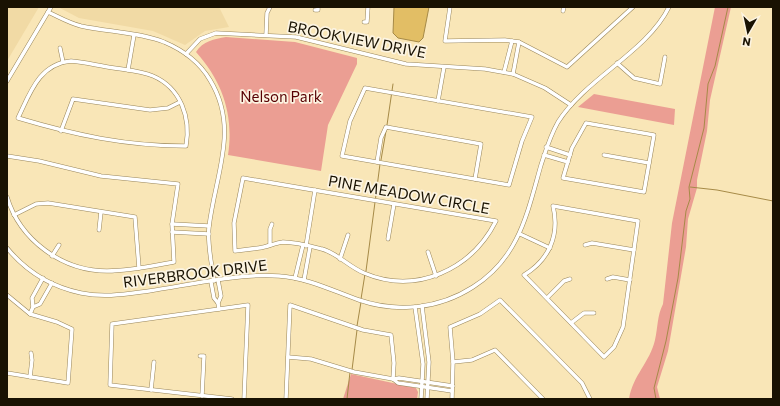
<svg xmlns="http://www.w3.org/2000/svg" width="780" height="406" font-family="Commissioner,sans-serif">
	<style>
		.built { fill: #f1daa5 }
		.green { fill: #eb9e93 }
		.water { fill: #e2be65; stroke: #a68a47 }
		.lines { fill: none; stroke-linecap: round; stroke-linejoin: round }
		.stream { stroke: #a68a47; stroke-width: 1 }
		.minor-casing { stroke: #99865b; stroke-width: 4.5 }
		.minor { stroke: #fff; stroke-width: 3.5 }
		.labels { text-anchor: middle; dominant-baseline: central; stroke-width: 3.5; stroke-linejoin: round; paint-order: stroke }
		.street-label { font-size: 15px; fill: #191202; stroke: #fcf4e2 }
		.park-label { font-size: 15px; fill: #570103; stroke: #fcf4e2 }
	</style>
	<rect width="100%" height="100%" fill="#f9e6b7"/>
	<g class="built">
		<path d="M7,7H39L7,61Z"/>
		<path d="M58,7H219L229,27L205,31L185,45L153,31L79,18Z"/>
	</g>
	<g class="green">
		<path d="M715,7H731L710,100L707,131L697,180V188L688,219L686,247L668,351L657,387L660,399H629C633,375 650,362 655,340C658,327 657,316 663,304L672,223Z"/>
		<path d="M226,37L295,42L357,58V64L328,125L321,171L228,155C234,116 223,82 196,52C203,41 214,39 226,37Z"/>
		<path d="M594,94L675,109L674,125L578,107Z"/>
		<path d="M351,374L416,388L418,392L417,399H343Z"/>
	</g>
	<path class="water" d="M394,7H429L423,38L419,42L398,38L393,33Z"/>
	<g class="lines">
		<g class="stream">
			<path d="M387,125L393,84"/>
			<path d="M381,160L386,131"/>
			<path d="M690,187L717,190L773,201"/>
			<path d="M366,271L380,164"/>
			<path d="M361,299L365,274"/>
			<path d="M357,326L361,302"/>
			<path d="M352,370L357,330"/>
			<path d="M347,399L350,372"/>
			<path d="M656,399L654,388L666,341L678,278L686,211L690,199L689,187L704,128L708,84L715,66L728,7"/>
		</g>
		<g class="minor-casing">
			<g id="minor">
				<path d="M450,7L445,41L505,40L519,42L567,67L633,7"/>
				<path d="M315,10H318V7"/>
				<path d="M563,11L564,7"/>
				<path d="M48,12C59,17 69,23 81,26C109,32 138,32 164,42C183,50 200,63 210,80C240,129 215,175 209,227C207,245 212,264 214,281"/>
				<path d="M364,22H367L368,7"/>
				<path d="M266,35L267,13L270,7"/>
				<path d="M60,48L63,62"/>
				<path d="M186,54L200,39L216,33L296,37L406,64L485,69L513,74L545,88L571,105"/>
				<path d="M71,61C85,62 99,66 114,68C126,70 141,71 153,76C181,88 191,118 186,146C126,146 75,135 18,118C30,93 39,64 71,61Z"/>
				<path d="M617,63L634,78L660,84L665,57"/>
				<path d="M128,70L134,35"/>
				<path d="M504,72L512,41"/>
				<path d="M513,74L519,42"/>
				<path d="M7,81L51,7"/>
				<path d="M365,88L532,117L522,141L509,185L342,156L350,121Z"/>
				<path d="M438,101L444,67"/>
				<path d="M586,123L654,135L644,192L563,178L572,148Z"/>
				<path d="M61,131L73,99L150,110L168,108L180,102"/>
				<path d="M546,147L570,155"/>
				<path d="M544,155L568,162"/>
				<path d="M604,155L649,163"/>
				<path d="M7,156L39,161L101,176L178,184L172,224L174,262C152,266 129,271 107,271C62,271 20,240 7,197"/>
				<path d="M377,162L381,138L386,127L481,144L475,179"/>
				<path d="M243,178L496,221C471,270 416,295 364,273C349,267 337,253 322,249C310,246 295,242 283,242C275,243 267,247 259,248C251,249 243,250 235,251L234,223Z"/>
				<path d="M553,206L638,221L623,327L614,347L604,357L524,275C549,260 560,235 553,206Z"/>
				<path d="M14,215L36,204L48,203L135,217L139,268"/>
				<path d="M172,224L209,226"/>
				<path d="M99,230L101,212"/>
				<path d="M172,232L209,234"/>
				<path d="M520,234L550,248"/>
				<path d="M388,239L394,204"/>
				<path d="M270,245V229L272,224"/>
				<path d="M585,245L592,243L634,250"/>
				<path d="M306,246L315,190"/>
				<path d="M7,248C26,271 52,287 81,293C104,298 126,294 149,291C189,285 239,273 279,276C308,278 333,291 359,300C397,313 439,309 473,287C519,258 527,214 541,165C546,150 550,136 558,122C586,78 647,52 669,7"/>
				<path d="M428,252L436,276"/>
				<path d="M52,256L59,245"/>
				<path d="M340,259L348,235"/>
				<path d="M295,278L303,245"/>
				<path d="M607,279L613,277L630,280"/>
				<path d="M218,280L221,296L218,303L219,309"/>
				<path d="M304,280L310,247"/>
				<path d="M211,282L214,298L218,303"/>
				<path d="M7,295L30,314L57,322L72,329L68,383L7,373"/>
				<path d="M547,298L564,281L570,279"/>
				<path d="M422,306L429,362L427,399"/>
				<path d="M33,307L40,304L52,283"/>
				<path d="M415,307L423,364L421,399"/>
				<path d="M30,314L33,307L32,298L43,278"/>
				<path d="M571,323L584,313H594"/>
				<path d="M200,356H204L202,396"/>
				<path d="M288,357L311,359L354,372L393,379L398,383L452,391"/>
				<path d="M453,362L472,360L495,350L543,399"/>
				<path d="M30,377L32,360L31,353"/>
				<path d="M393,379L399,378L453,386"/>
				<path d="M151,390L154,362"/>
				<path d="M232,399L110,385L112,324L248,305L244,399"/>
				<path d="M286,399L290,305L363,330L391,335L394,363L393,379"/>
				<path d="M452,399L453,362L450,327L480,314L500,300L582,383L590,399"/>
			</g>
		</g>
		<use href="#minor" class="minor"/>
	</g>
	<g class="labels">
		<g class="street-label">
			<text transform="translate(357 39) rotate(11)">BROOKVIEW DRIVE</text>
			<text transform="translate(409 194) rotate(10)">PINE MEADOW CIRCLE</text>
			<text transform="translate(195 273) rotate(-7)">RIVERBROOK DRIVE</text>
		</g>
		<g class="park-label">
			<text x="281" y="96">Nelson Park</text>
		</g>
	</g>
	<rect width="780" height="406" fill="none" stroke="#191202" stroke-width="16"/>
	<g transform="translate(748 32) rotate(189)" stroke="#fcf4e2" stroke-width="3" paint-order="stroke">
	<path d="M0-3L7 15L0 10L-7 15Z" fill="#191202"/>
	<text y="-6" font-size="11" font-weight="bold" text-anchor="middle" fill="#191202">N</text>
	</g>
</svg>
